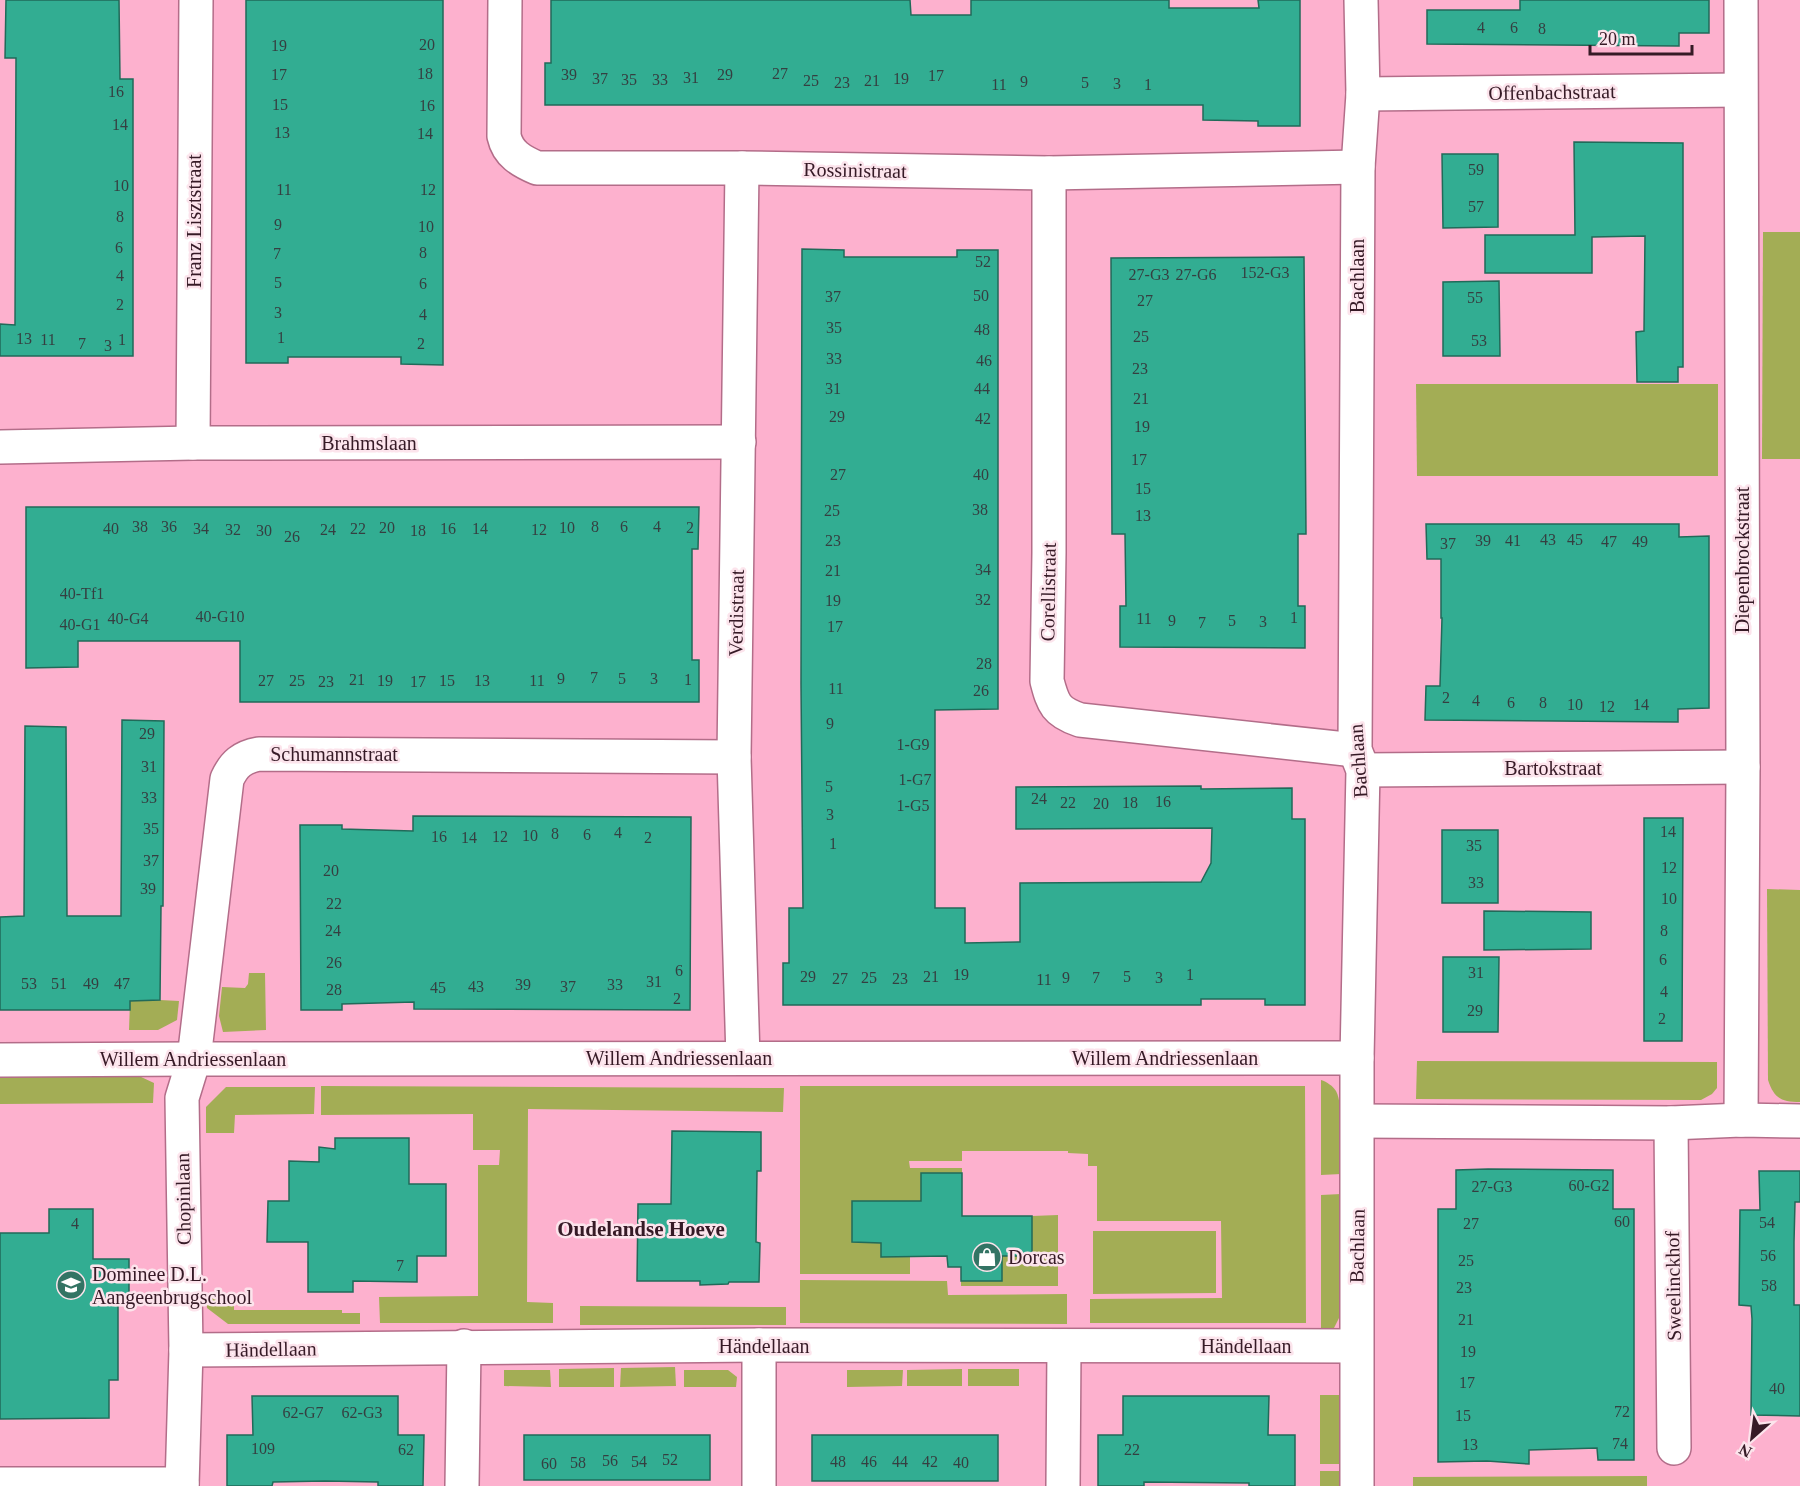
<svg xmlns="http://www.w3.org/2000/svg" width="1800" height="1486" font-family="'Times New Roman',serif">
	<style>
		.green { fill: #a3ad55 }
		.building { fill: #32ad92; stroke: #216a59; stroke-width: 1.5 }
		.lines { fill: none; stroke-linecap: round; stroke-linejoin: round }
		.minor-casing { stroke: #b36d89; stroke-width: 36 }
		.minor { stroke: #fff; stroke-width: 33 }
		.labels { text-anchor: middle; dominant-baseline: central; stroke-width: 5; stroke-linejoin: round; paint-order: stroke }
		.number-label { font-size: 16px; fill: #353f41 }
		.street-label { font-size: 20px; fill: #361a26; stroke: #fce4ec }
		.poi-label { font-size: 20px; fill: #361a26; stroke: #fce4ec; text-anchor: start }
		.neighbourhood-label { font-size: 21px; font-weight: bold; fill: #361a26; stroke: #fce4ec }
	</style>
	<rect width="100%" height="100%" fill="#fdb1ce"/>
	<g class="green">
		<path d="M1763,232H1800V459H1762Z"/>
		<path d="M1416,384H1718V476H1417Z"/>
		<path d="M1767,889L1800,890V1102C1781,1102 1774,1098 1768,1080Z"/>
		<path d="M249,973H265L266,1030L223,1032L219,1016L222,987L245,988L248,984Z"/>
		<path d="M160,1000L179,1001L177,1020L158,1030H129L130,1001Z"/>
		<path d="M1417,1061L1717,1062V1088L1712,1094L1701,1100L1416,1099Z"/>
		<path d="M0,1076H139L154,1083L153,1103L0,1104Z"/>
		<path d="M1321,1080C1327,1082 1333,1086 1336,1091C1344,1105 1340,1156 1341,1174L1321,1175Z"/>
		<path d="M321,1086L784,1088L783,1112L528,1109L527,1302L553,1303V1323H380L379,1297L478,1296V1165H499L500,1150H473V1114L321,1115Z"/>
		<path d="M800,1086H1305L1306,1323H1090V1299L1222,1298L1221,1221H1097V1166H1088V1154L1068,1153V1151H962V1161H909L910,1168H962V1173L921,1174V1216L852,1201V1242L881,1243L910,1256V1274H800Z"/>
		<path d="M226,1087H315L314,1114L235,1115L234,1133H206V1107Z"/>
		<path d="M1341,1194V1314L1334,1328L1321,1334V1195Z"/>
		<path d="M1058,1215V1286H961V1281H1002V1256H1032V1216Z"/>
		<path d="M1093,1231H1216V1293L1093,1294Z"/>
		<path d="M800,1280L947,1281L948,1295L1067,1294V1324L800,1323Z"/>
		<path d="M206,1294H234V1310H342V1313H360V1324H228L207,1308Z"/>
		<path d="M580,1306L786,1307V1325H580Z"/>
		<path d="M675,1367L676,1386L620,1387L621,1368Z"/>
		<path d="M614,1368V1387H559V1369Z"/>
		<path d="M962,1369V1386H907V1370Z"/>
		<rect x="968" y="1369" width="51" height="17"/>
		<path d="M504,1370H550L551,1387L504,1386Z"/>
		<path d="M684,1370H728L737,1377L736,1387H684Z"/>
		<path d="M847,1370H903L902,1386L847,1387Z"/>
		<path d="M1320,1395H1340L1341,1464H1320Z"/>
		<rect x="1320" y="1471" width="21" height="15"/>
		<path d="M1647,1476V1486H1413V1477Z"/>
	</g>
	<g class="building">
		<path d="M6,0H119L120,79H133V356H0V324L15,325L16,58H5Z"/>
		<path d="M246,0H443V365L401,364V357H288V363H246Z"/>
		<path d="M551,0H910L911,15H971V0H1169V8H1259L1258,0H1300V126H1258V121L1203,120V105H545V63H551Z"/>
		<path d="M1520,0H1709V33H1679V46L1427,44V10H1520Z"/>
		<path d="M1574,142L1683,143V367H1678V382H1637L1636,332L1644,331L1645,236L1592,237V273H1485V235H1575Z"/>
		<path d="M1442,154H1498V227L1443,228Z"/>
		<path d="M802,249L844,250V257H957V250H998V709L935,710V908H965V943L1020,942V883L1201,882L1211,863L1212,828L1016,829V787L1201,786V789L1292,788V819H1305V1005H1265V999H1201V1005H783V963H789V908H803L801,684Z"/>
		<path d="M1304,257L1306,534H1298V606H1305V648L1120,647V606H1126L1125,534H1112L1111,258Z"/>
		<path d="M1499,281L1500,356H1443V282Z"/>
		<path d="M26,507H699L698,549H692V660H699V702H240V641H78V667L26,668Z"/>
		<path d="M1426,524H1679V537L1709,536V708L1678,709V722L1425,720L1426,686H1440L1442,618H1441V559H1427Z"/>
		<path d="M122,720L164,721L163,906H161L160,1000L130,1001V1010H0V917L24,916L25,726L66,727L67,916H121Z"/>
		<path d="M413,816L691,817L690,1010L414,1009V1002L342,1004V1010H301L300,825H342V829L413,831Z"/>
		<path d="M1644,818H1683L1682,1041H1644Z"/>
		<rect x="1442" y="830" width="56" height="73"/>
		<path d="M1484,911L1591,912V949L1484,950Z"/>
		<path d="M1443,957H1499L1498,1032H1443Z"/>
		<path d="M672,1131L761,1132V1171H757L756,1242L760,1243L759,1282H729L728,1284L700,1285V1281H637L638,1204H671Z"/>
		<path d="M335,1138H409V1184H446V1256H417V1282L353,1281V1292H308V1242H267L268,1201H289V1161L319,1162V1147L335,1149Z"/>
		<path d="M1488,1169L1613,1170V1209H1634V1460H1598L1597,1448L1529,1450V1464L1487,1461L1438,1462V1209H1456V1170Z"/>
		<path d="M1759,1171H1800V1202H1795L1794,1242V1305H1800V1416L1751,1415L1752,1319L1751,1306L1739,1305L1740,1210H1760Z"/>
		<path d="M921,1173H962V1216H1032V1256H1002V1281H961V1267H948L947,1256L881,1257V1243L852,1242V1201H921Z"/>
		<path d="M49,1209H93V1259H129V1303H118V1380H109V1418L0,1419V1233H49Z"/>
		<path d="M252,1396H398V1435H424L423,1486H378V1482L325,1481L273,1482L272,1486H227V1435H253Z"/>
		<path d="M1123,1396H1269L1268,1435H1295V1486H1249V1483L1144,1482V1486H1098V1435H1123Z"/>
		<rect x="524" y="1435" width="186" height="45"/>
		<rect x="812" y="1435" width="186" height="46"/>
	</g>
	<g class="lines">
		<g class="minor-casing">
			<g id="minor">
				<path d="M505,0L504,136C508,154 521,161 537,168H742L1049,173L1358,167"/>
				<path d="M1741,0L1743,767L1741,1120"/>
				<path d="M1363,94L1740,90"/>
				<path d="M742,168L734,757L743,1058"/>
				<path d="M1049,173V553L1047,681C1053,704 1056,712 1080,720L1355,750"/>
				<path d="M193,443L196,0"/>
				<path d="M0,447L193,443L739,442"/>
				<path d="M1363,770L1743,767"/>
				<path d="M0,1060L194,1059L1357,1058"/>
				<path d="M1358,1121L1671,1123L1741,1120L1800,1121"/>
				<path d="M1671,1123L1674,1448"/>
				<path d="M759,1345V1486"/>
				<path d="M186,1350L759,1345L1356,1346"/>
				<path d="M0,1484H182"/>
				<path d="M182,1486L186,1350L182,1098L194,1059L227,779C234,764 242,757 259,754L734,757"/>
				<path d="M462,1486L464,1346"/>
				<path d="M1063,1486L1064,1346"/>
				<path d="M1357,1486V1058L1363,770L1355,750L1358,167L1363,94L1361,0"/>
			</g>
		</g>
		<use href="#minor" class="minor"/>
	</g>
	<defs>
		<g id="shop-disc" transform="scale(1.5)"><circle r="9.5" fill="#337464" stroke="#fce4ec"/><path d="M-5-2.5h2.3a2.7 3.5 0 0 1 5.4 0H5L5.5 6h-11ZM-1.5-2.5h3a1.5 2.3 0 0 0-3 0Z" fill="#fff"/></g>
		<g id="school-disc" transform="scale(1.5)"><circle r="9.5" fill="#337464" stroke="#fce4ec"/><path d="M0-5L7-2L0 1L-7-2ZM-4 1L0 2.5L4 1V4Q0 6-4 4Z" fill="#fff"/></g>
	</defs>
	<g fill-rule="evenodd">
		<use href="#shop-disc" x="987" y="1257"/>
		<use href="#school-disc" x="71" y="1285"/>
	</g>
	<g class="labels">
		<g class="number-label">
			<text x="1481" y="27">4</text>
			<text x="1514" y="27">6</text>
			<text x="1542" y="28">8</text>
			<text x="427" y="44">20</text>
			<text x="279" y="45">19</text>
			<text x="425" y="73">18</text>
			<text x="780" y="73">27</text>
			<text x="279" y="74">17</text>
			<text x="569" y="74">39</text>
			<text x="725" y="74">29</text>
			<text x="936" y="75">17</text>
			<text x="691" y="77">31</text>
			<text x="600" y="78">37</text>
			<text x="901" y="78">19</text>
			<text x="629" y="79">35</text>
			<text x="660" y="79">33</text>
			<text x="811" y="80">25</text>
			<text x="872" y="80">21</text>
			<text x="1024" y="81">9</text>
			<text x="842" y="82">23</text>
			<text x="1085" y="82">5</text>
			<text x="1117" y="83">3</text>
			<text x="999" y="84">11</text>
			<text x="1148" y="84">1</text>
			<text x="116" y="91">16</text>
			<text x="280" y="104">15</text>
			<text x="427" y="105">16</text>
			<text x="120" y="124">14</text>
			<text x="282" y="132">13</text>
			<text x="425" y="133">14</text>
			<text x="1476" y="169">59</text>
			<text x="121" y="185">10</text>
			<text x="284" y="189">11</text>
			<text x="428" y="189">12</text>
			<text x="1476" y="206">57</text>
			<text x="120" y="216">8</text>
			<text x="278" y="224">9</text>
			<text x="426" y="226">10</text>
			<text x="119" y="247">6</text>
			<text x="423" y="252">8</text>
			<text x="277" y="253">7</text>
			<text x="983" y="261">52</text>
			<text x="1265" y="272">152-G3</text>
			<text x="1149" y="274">27-G3</text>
			<text x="1196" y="274">27-G6</text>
			<text x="120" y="275">4</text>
			<text x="278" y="282">5</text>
			<text x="423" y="283">6</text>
			<text x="981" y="295">50</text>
			<text x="833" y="296">37</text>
			<text x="1475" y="297">55</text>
			<text x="1145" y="300">27</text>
			<text x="120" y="304">2</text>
			<text x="278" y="312">3</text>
			<text x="423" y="314">4</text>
			<text x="834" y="327">35</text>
			<text x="982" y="329">48</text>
			<text x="1141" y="336">25</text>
			<text x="281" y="337">1</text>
			<text x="24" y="338">13</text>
			<text x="48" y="339">11</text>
			<text x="122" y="339">1</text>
			<text x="1479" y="340">53</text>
			<text x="82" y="343">7</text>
			<text x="421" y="343">2</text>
			<text x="108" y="345">3</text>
			<text x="834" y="358">33</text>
			<text x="984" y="360">46</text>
			<text x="1140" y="368">23</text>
			<text x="833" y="388">31</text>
			<text x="982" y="388">44</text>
			<text x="1141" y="398">21</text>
			<text x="837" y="416">29</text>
			<text x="983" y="418">42</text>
			<text x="1142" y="426">19</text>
			<text x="1139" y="459">17</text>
			<text x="838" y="474">27</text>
			<text x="981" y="474">40</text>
			<text x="1143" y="488">15</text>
			<text x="980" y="509">38</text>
			<text x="832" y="510">25</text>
			<text x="1143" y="515">13</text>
			<text x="140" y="526">38</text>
			<text x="169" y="526">36</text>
			<text x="595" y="526">8</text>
			<text x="624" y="526">6</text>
			<text x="657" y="526">4</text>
			<text x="387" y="527">20</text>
			<text x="567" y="527">10</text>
			<text x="690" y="527">2</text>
			<text x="111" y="528">40</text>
			<text x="201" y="528">34</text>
			<text x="358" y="528">22</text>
			<text x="448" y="528">16</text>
			<text x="480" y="528">14</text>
			<text x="233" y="529">32</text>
			<text x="328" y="529">24</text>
			<text x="539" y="529">12</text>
			<text x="264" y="530">30</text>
			<text x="418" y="530">18</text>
			<text x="292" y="536">26</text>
			<text x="1548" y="539">43</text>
			<text x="1575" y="539">45</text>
			<text x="833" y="540">23</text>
			<text x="1483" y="540">39</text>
			<text x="1513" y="540">41</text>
			<text x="1609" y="541">47</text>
			<text x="1640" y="541">49</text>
			<text x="1448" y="543">37</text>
			<text x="983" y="569">34</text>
			<text x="833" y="570">21</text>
			<text x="82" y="593">40-Tf1</text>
			<text x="983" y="599">32</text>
			<text x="833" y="600">19</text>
			<text x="220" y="616">40-G10</text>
			<text x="1294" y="617">1</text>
			<text x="128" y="618">40-G4</text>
			<text x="1144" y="618">11</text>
			<text x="1172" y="620">9</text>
			<text x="1232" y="620">5</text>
			<text x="1263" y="621">3</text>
			<text x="1202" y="622">7</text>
			<text x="80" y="624">40-G1</text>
			<text x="835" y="626">17</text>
			<text x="984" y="663">28</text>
			<text x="594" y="677">7</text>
			<text x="561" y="678">9</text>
			<text x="622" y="678">5</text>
			<text x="654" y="678">3</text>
			<text x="357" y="679">21</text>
			<text x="688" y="679">1</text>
			<text x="266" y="680">27</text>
			<text x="297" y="680">25</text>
			<text x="385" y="680">19</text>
			<text x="447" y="680">15</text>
			<text x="482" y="680">13</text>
			<text x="537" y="680">11</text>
			<text x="326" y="681">23</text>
			<text x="418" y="681">17</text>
			<text x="836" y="688">11</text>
			<text x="981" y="690">26</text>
			<text x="1446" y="697">2</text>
			<text x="1476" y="700">4</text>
			<text x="1511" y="702">6</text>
			<text x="1543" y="702">8</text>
			<text x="1575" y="704">10</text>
			<text x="1641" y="704">14</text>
			<text x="1607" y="706">12</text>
			<text x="830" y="723">9</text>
			<text x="147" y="733">29</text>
			<text x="913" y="744">1-G9</text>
			<text x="149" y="766">31</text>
			<text x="915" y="779">1-G7</text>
			<text x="829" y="786">5</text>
			<text x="149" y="797">33</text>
			<text x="1039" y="798">24</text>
			<text x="1163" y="801">16</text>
			<text x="1068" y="802">22</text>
			<text x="1130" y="802">18</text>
			<text x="1101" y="803">20</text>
			<text x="913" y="805">1-G5</text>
			<text x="830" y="814">3</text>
			<text x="151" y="828">35</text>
			<text x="1668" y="831">14</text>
			<text x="618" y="832">4</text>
			<text x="555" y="833">8</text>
			<text x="587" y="834">6</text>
			<text x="530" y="835">10</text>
			<text x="439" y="836">16</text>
			<text x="500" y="836">12</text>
			<text x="469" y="837">14</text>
			<text x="648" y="837">2</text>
			<text x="833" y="843">1</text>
			<text x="1474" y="845">35</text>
			<text x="151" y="860">37</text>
			<text x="1669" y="867">12</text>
			<text x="331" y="870">20</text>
			<text x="1476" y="882">33</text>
			<text x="148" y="888">39</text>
			<text x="1669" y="898">10</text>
			<text x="334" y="903">22</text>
			<text x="333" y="930">24</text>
			<text x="1664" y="930">8</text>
			<text x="1663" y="959">6</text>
			<text x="334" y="962">26</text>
			<text x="679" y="970">6</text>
			<text x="1476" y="972">31</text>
			<text x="961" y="974">19</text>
			<text x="1190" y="974">1</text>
			<text x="808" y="976">29</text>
			<text x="931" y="976">21</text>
			<text x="1127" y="976">5</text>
			<text x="869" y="977">25</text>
			<text x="1066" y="977">9</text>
			<text x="1096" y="977">7</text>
			<text x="1159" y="977">3</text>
			<text x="840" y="978">27</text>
			<text x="900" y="978">23</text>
			<text x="1044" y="979">11</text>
			<text x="654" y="981">31</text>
			<text x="29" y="983">53</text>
			<text x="59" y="983">51</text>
			<text x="91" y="983">49</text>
			<text x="122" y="983">47</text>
			<text x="523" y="984">39</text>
			<text x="615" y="984">33</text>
			<text x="476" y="986">43</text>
			<text x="568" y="986">37</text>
			<text x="438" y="987">45</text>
			<text x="334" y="989">28</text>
			<text x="1664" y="991">4</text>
			<text x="677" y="998">2</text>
			<text x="1475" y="1010">29</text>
			<text x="1662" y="1018">2</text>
			<text x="1589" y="1185">60-G2</text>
			<text x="1492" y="1186">27-G3</text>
			<text x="1622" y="1221">60</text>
			<text x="1767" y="1222">54</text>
			<text x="75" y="1223">4</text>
			<text x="1471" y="1223">27</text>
			<text x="1768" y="1255">56</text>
			<text x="1466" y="1260">25</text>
			<text x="400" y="1265">7</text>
			<text x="1769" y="1285">58</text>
			<text x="1464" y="1287">23</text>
			<text x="1466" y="1319">21</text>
			<text x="1468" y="1351">19</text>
			<text x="1467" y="1382">17</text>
			<text x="1777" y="1388">40</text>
			<text x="1622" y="1411">72</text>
			<text x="303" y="1412">62-G7</text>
			<text x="362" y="1412">62-G3</text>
			<text x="1463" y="1415">15</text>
			<text x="1620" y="1443">74</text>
			<text x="1470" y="1444">13</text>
			<text x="263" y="1448">109</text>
			<text x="406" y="1449">62</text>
			<text x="1132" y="1449">22</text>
			<text x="670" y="1459">52</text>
			<text x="610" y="1460">56</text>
			<text x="639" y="1461">54</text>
			<text x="838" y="1461">48</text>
			<text x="869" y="1461">46</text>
			<text x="900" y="1461">44</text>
			<text x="930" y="1461">42</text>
			<text x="578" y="1462">58</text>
			<text x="961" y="1462">40</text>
			<text x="549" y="1463">60</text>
		</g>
		<g class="street-label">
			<text transform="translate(1552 92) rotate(-1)">Offenbachstraat</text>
			<text transform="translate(855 170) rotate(1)">Rossinistraat</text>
			<text transform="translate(194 221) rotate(-90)">Franz Lisztstraat</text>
			<text transform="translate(1357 276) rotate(-90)">Bachlaan</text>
			<text x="369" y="443">Brahmslaan</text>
			<text transform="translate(1742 560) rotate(-90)">Diepenbrockstraat</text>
			<text transform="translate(1048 592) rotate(-89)">Corellistraat</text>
			<text transform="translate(736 613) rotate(-89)">Verdistraat</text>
			<text x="334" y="754">Schumannstraat</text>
			<text transform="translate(1358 761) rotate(-94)">Bachlaan</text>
			<text x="1553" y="768">Bartokstraat</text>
			<text x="679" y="1058">Willem Andriessenlaan</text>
			<text x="1165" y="1058">Willem Andriessenlaan</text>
			<text x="193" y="1059">Willem Andriessenlaan</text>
			<text transform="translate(183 1199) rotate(-91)">Chopinlaan</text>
			<text transform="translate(1357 1246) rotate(-89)">Bachlaan</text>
			<text transform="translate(1673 1286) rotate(-91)">Sweelinckhof</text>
			<text x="764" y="1346">Händellaan</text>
			<text x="1246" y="1346">Händellaan</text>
			<text transform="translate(271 1349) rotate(-1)">Händellaan</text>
		</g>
		<g class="poi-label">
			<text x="1008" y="1257">Dorcas</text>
			<text x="92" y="1274">Dominee D.L.<tspan x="92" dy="23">Aangeenbrugschool</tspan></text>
		</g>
		<g class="neighbourhood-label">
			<text x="641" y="1229">Oudelandse Hoeve</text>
		</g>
	</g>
	<g transform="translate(1752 1438) rotate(208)" stroke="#fce4ec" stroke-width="4.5" paint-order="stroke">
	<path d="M0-4.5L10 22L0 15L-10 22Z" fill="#361a26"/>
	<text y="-9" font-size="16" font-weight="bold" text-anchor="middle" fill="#361a26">N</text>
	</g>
	<path d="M1590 45v9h102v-9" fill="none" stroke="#361a26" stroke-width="3"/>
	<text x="1599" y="45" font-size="18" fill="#361a26" stroke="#fce4ec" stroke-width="4.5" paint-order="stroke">20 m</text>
</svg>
